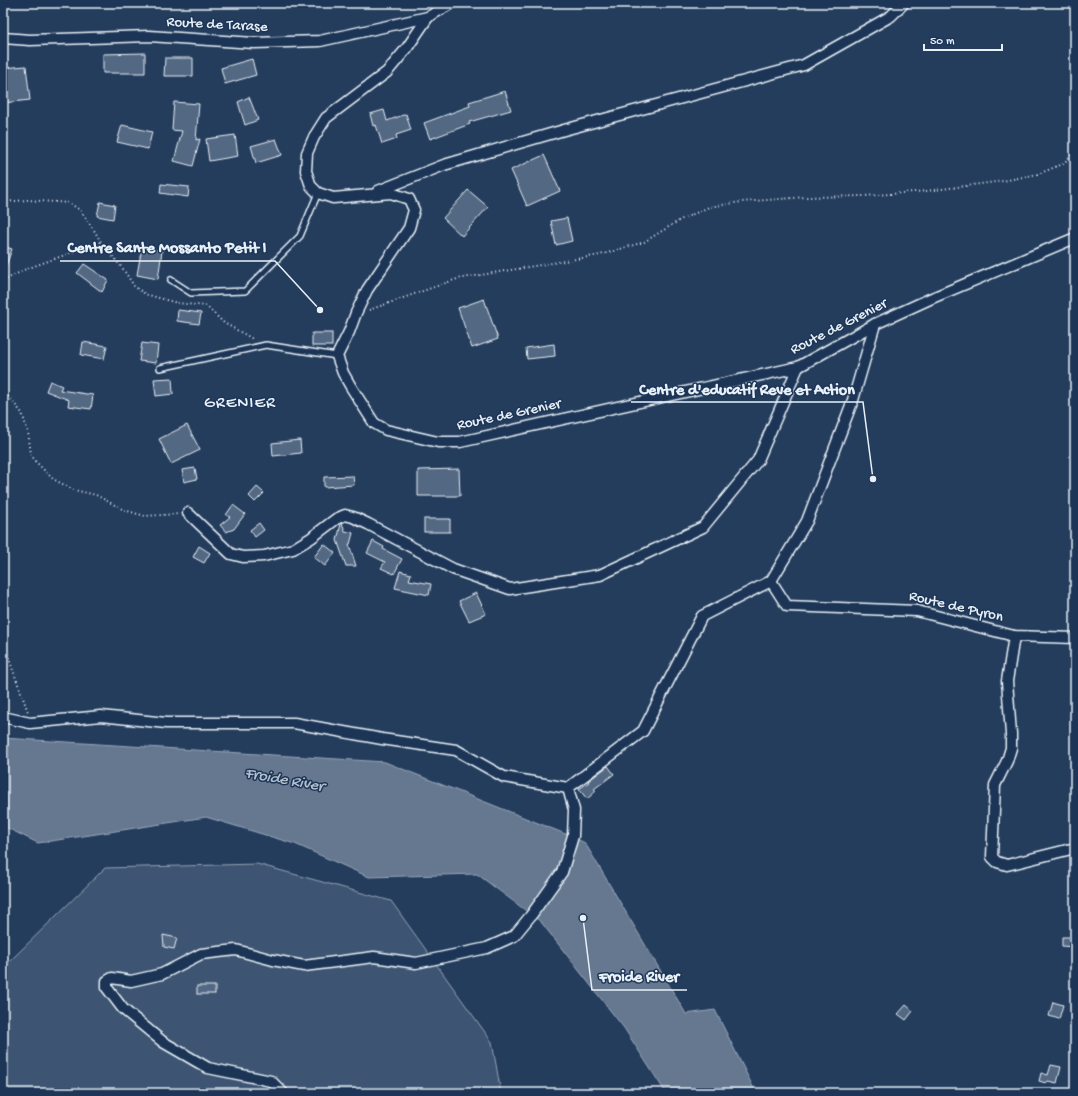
<svg xmlns="http://www.w3.org/2000/svg" width="1078" height="1096" font-family="'Gochi Hand',sans-serif">
	<style>
		.green { fill: #3e5472; stroke: #93a2b5 }
		.water { fill: #657890; stroke: #99a8ba }
		.building { fill: #536782; stroke: #e8f1f8 }
		.lines { fill: none; stroke-linecap: round; stroke-linejoin: round }
		.lane-casing { stroke: #e8f1f8; stroke-width: 8 }
		.street-casing { stroke: #e8f1f8; stroke-width: 13 }
		.path { stroke: #e8f1f8; stroke-width: 2; stroke-dasharray: 1 3; stroke-linecap: butt }
		.lane { stroke: #1d3557; stroke-width: 5 }
		.street { stroke: #1d3557; stroke-width: 10 }
		.labels { text-anchor: middle; dominant-baseline: central; stroke-width: 3; stroke-linejoin: round; paint-order: stroke }
		.street-label { font-size: 15px; fill: #e8f1f8; stroke: #1d3557 }
		.water-label { font-size: 16px; font-style: italic; fill: #b4c1ce; stroke: #1d3557 }
		.quarter-label { font-size: 17px; letter-spacing: 1px; fill: #e8f1f8; stroke: #1d3557 }
		.leader { fill: none; stroke: #e8f1f8; stroke-width: 1.5 }
		.callout-dot { fill: #e8f1f8; stroke: #1d3557; stroke-width: 1.5 }
		.callout-label { font-size: 16px; text-anchor: middle; font-weight: bold; fill: #e8f1f8; stroke: #1d3557; stroke-width: 3; stroke-linejoin: round; paint-order: stroke }
	</style>
	<rect width="100%" height="100%" fill="#253d5d"/>
	<filter id="ink" filterUnits="userSpaceOnUse"><feTurbulence type="fractalNoise" baseFrequency=".025" numOctaves="2"/><feDisplacementMap in="SourceGraphic" scale="8" xChannelSelector="R" yChannelSelector="G"/><feConvolveMatrix kernelMatrix="1 2 1 2 8 2 1 2 1" color-interpolation-filters="sRGB"/></filter>
	<g filter="url(#ink)">
		<path class="green" d="M257,864L391,901L492,1042L501,1093H3V964L9,962L105,868Z"/>
		<path class="water" d="M3,738L385,762L573,837L585,843L686,1014L715,1010L756,1093H666L624,1028L541,922L477,874L369,877L295,844L206,817L38,843L3,826Z"/>
		<g class="building">
			<path d="M145,53V73H103V54Z"/>
			<path d="M165,58H193V76H164Z"/>
			<path d="M252,59L256,75L225,84L221,68Z"/>
			<path d="M26,66L30,100L3,103V68Z"/>
			<path d="M505,91L511,110L469,122L470,124L430,139L424,123L470,106L469,102Z"/>
			<path d="M249,97L258,120L245,125L238,102Z"/>
			<path d="M174,102L199,104L196,140L200,139L193,166L174,161L182,131L172,130Z"/>
			<path d="M384,110L387,121L406,114L411,130L396,135L397,139L382,144L376,125L373,126L370,114Z"/>
			<path d="M122,125L152,132L148,149L117,142Z"/>
			<path d="M235,135L238,156L209,161L206,139Z"/>
			<path d="M276,139L282,155L256,163L251,146Z"/>
			<path d="M544,155L560,191L527,206L511,170Z"/>
			<path d="M161,184L189,187L188,197L160,193Z"/>
			<path d="M468,190L488,207L462,236L443,218Z"/>
			<path d="M100,202L115,205L113,219L97,216Z"/>
			<path d="M567,218L572,241L556,245L551,221Z"/>
			<path d="M3,246L12,249L4,271H3Z"/>
			<path d="M142,247L162,251L158,279L137,275Z"/>
			<path d="M84,264L108,280L102,292L77,273Z"/>
			<path d="M484,299L498,339L472,348L458,308Z"/>
			<path d="M178,310L201,313L199,324L177,321Z"/>
			<rect x="312" y="333" width="20" height="13"/>
			<path d="M83,342L107,346L104,359L81,355Z"/>
			<path d="M142,343L158,345L156,363L139,361Z"/>
			<path d="M554,344L555,356L527,359L526,348Z"/>
			<path d="M172,378L173,394L156,396L154,379Z"/>
			<path d="M50,381L62,386L60,390L93,395L91,409L68,406L69,400L46,391Z"/>
			<path d="M187,425L200,450L171,464L159,439Z"/>
			<path d="M300,440L301,453L273,456L272,443Z"/>
			<path d="M195,468L197,479L184,482L182,470Z"/>
			<path d="M459,469L460,496H418V470Z"/>
			<path d="M353,476L354,485L324,487V477Z"/>
			<path d="M257,487L264,493L255,502L249,496Z"/>
			<path d="M233,505L245,514L234,529L226,532L220,525L230,517L226,515Z"/>
			<rect x="424" y="519" width="26" height="13"/>
			<path d="M259,523L264,530L255,537L250,530Z"/>
			<path d="M342,523L345,531L353,533L350,544H349L356,566H346L337,540L341,524Z"/>
			<path d="M373,541L384,547L383,549L402,559L394,574L381,568L385,562L367,553Z"/>
			<path d="M324,544L335,553L325,566L314,557Z"/>
			<path d="M199,546L210,553L204,563L193,557Z"/>
			<path d="M400,571L411,574L409,580L431,584L429,595L395,588Z"/>
			<path d="M476,593L486,614L469,621L459,601Z"/>
			<path d="M608,766L614,774L594,789L596,791L587,799L579,789L589,782L588,781Z"/>
			<path d="M163,935L177,938L174,949L164,947Z"/>
			<path d="M1062,937H1073V947L1062,946Z"/>
			<rect x="197" y="986" width="18" height="8"/>
			<path d="M1053,1002L1063,1005L1059,1019L1049,1016Z"/>
			<path d="M906,1005L913,1011L906,1020L898,1014Z"/>
			<path d="M1051,1065L1061,1067L1057,1083L1048,1081L1046,1083L1039,1081L1041,1073L1048,1075Z"/>
		</g>
		<g class="lines">
			<g class="lane-casing">
				<g id="lane">
					<path d="M171,280L191,293L245,291L300,236L318,193"/>
					<path d="M160,368L266,345L337,356"/>
				</g>
			</g>
			<g class="street-casing">
				<g id="street">
					<path d="M428,17L407,48L387,72L326,118L314,137L307,153L306,171L311,186L318,193L333,198L391,193L409,199L414,210L409,228L367,290L356,313L349,332L337,356L343,373L351,387L374,423L386,430L438,442H460L798,367L875,324L932,298L1075,238"/>
					<path d="M3,38L30,40L149,36L254,43L320,41L428,17L452,3"/>
					<path d="M378,191L444,165L564,130L804,65L891,16L904,3"/>
					<path d="M188,513L231,554L243,557L264,556L293,549L311,538L336,519L345,515L353,517L368,524L453,569L510,589L600,575L703,527L758,460L798,367"/>
					<path d="M771,581L787,606L917,611L1014,636L1075,638"/>
					<path d="M1014,636L1007,681L1011,734V748L1007,761L995,785L992,857L997,862L1007,865L1075,848"/>
					<path d="M3,717L30,723L101,716L166,723H294L382,739L456,750L504,777L568,788"/>
					<path d="M283,1093L271,1081L208,1068L163,1042L123,1009L107,988V981L112,978L131,981L162,974L201,954L236,950L273,960L304,966L374,957L416,963L487,948L514,936L532,914L562,872L573,836L574,810L568,788L643,731L702,616L771,581L807,521L853,400L875,324"/>
				</g>
			</g>
			<g class="path">
				<path d="M3,202L27,200L69,203L80,210L94,230L101,242L123,269L134,286L145,294L177,303L206,306L224,323L253,339"/>
				<path d="M3,281L26,269L101,242"/>
				<path d="M369,310L457,279L600,255L644,242L680,220L709,207L741,202L806,197L865,196L927,191L1003,181L1038,174L1063,164L1075,151"/>
				<path d="M3,390L22,413L28,432L31,454L35,461L53,479L74,490L96,495L124,510L145,516L179,514"/>
				<path d="M3,643L7,648L9,659L28,712"/>
			</g>
			<use href="#lane" class="lane"/>
			<use href="#street" class="street"/>
		</g>
	</g>
	<g class="labels">
		<g class="street-label">
			<text transform="translate(217 25) rotate(3)">Route de Tarase</text>
			<text transform="translate(839 327) rotate(-27)">Route de Grenier</text>
			<text transform="translate(509 415) rotate(-12)">Route de Grenier</text>
			<text transform="translate(956 607) rotate(13)">Route de Pyron</text>
		</g>
		<g class="water-label">
			<text transform="translate(284 781) rotate(10)">Froide River</text>
		</g>
		<g class="quarter-label">
			<text x="240" y="404">GRENIER</text>
		</g>
	</g>
	<path class="leader" d="M320 310L275 261H60M873 479L863 402H631M583 918L592 990H687"/>
	<g class="callout-dot">
		<circle cx="320" cy="310" r="4"/>
		<circle cx="873" cy="479" r="4"/>
		<circle cx="583" cy="918" r="4"/>
	</g>
	<g class="callout-label">
		<text x="167" y="252">Centre Sante Mossanto Petit I</text>
		<text x="747" y="394">Centre d'educatif Reve et Action</text>
		<text x="639" y="981">Froide River</text>
	</g>
	<rect width="1078" height="1096" fill="none" stroke="#1d3557" stroke-width="16"/>
	<rect x="8" y="8" width="1062" height="1080" fill="none" stroke="#e8f1f8" stroke-width="1.5" filter="url(#ink)"/>
	<path d="M924 44v6h78v-6" fill="none" stroke="#e8f1f8" stroke-width="2"/>
	<text x="930" y="44" font-size="12" fill="#e8f1f8" stroke="#1d3557" stroke-width="3" paint-order="stroke">50 m</text>
</svg>
